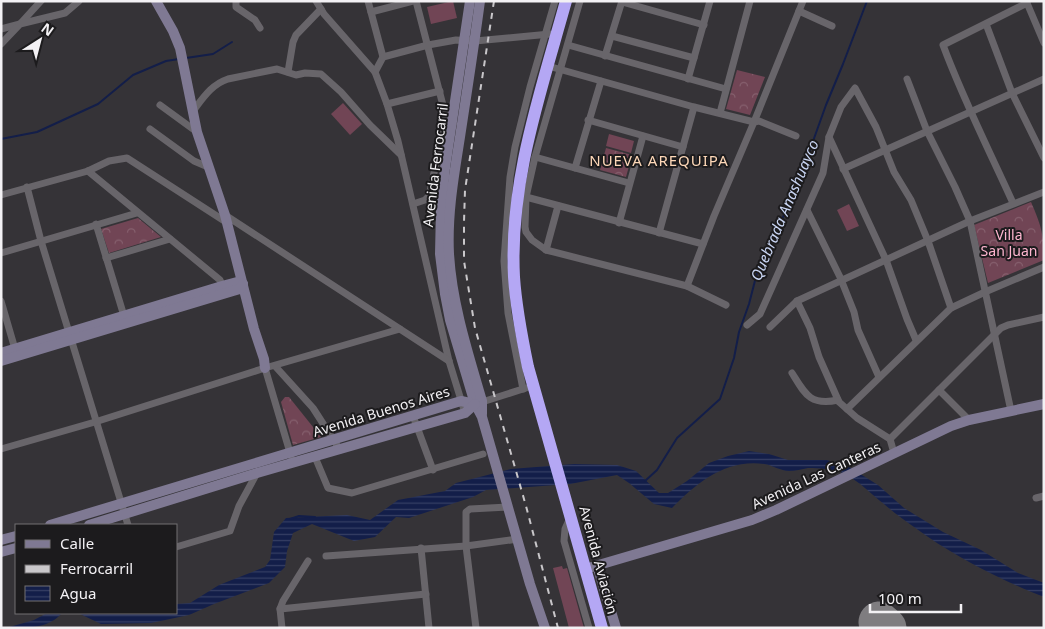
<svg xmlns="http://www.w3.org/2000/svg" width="1045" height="629" font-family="'Noto Sans',sans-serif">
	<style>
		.grass { fill: #714555 }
		.forest { fill: url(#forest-crowns) }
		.water { fill: url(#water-rules) }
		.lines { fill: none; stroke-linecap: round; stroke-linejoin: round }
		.stream { stroke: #131e49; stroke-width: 2 }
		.runway { stroke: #7f7d80; stroke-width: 41 }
		.street { stroke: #68656a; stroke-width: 7 }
		.secondary { stroke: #7f7993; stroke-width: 10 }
		.highway { stroke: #b4a7f4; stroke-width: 12 }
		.rail { stroke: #c9c7ca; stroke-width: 2; stroke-dasharray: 6 6; stroke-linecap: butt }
		.labels { text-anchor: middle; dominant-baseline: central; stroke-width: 4; stroke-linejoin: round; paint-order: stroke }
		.street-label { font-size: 14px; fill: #f3f1f4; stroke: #1c1b1d }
		.park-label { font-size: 14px; fill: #ffb6d0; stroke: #1c1b1d }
		.neighbourhood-label { font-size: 15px; letter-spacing: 1px; fill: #fed8b8; stroke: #1c1b1d }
		.water-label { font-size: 15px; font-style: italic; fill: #c9d5f3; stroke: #1c1b1d }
	</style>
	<defs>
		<pattern id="forest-crowns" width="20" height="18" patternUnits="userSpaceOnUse" patternTransform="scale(1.25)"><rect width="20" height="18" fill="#714555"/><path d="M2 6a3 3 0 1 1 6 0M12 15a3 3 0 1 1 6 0" fill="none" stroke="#86606e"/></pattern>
		<pattern id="water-rules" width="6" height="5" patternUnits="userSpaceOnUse" patternTransform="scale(1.25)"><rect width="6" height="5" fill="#131e49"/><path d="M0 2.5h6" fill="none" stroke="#363f64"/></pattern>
	</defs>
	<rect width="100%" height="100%" fill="#353337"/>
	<g class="grass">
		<path d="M453,1L457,18L431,24L427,7Z"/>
		<path d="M343,103L362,124L350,135L331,114Z"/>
		<path d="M609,134L634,141L631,153L606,146Z"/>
		<path d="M849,204L859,226L847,231L837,210Z"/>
		<path d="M562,566L563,569L567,568L584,628H569L553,568Z"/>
	</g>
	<g class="forest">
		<path d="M737,70L765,77L750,115L726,109Z"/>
		<path d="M606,148L632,155L626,177L600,170Z"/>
		<path d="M1031,202C1041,225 1044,235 1044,260L988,283L974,225Z"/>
		<path d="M138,218L161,237L109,253L101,229Z"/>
		<path d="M285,397H289L321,437L293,445L281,402Z"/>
	</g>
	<g class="water">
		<path d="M749,451L769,454L788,460H827L849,467L878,485L904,508L943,532L981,550L1018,573L1044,583V597C1002,581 950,554 914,527C904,520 893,512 884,504C871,494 860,482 845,474C834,469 819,468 808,468C802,469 795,471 789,471C781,471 772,465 764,464C725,459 697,483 672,508L654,504L629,483L617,475L570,484L486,490L473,497L409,518L396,517L375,537L354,541L312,524L293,533L287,551L285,567L269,583L214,604L189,615L151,623L101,624L78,613H176V604L190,603L219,585L265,567L270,560L274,532L286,518L347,515L370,520L398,500L445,491L456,483L511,469L574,464L617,465L636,471L659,493H668L687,481L709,463L728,456Z"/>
		<path d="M47,613H62C48,629 28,628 6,628L34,620Z"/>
	</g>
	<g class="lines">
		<g class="stream">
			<path d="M186,58L213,54L232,42"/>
			<path d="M1,139L37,132L98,104L133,75L166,61L179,59"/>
			<path d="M645,481L657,470L677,438L720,399L734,358L739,332L749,304L759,265L793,197L826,105L843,64L867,1"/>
			<path d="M290,519L299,516L315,517"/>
		</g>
		<path class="runway" d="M879,622L886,628"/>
		<g class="street">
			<path d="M236,1V7L255,20L260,28"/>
			<path d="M316,1L324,14L375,72L387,104L398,141L449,361L465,413"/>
			<path d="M368,1L383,57L375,72"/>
			<path d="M416,1L446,117L453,124"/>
			<path d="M580,1L535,157L526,197L525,227L526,232L532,240L546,250L687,286L726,305"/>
			<path d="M622,2L704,25"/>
			<path d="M1027,3L1044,43"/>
			<path d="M799,11L832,26"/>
			<path d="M371,12L413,1"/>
			<path d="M986,24L1012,93L1044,158"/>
			<path d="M1,29L20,24L41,1"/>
			<path d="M612,36L694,58"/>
			<path d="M1,44L20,24L65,13L79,1"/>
			<path d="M568,45L726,89"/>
			<path d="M605,56L622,1"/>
			<path d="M383,57L428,45L456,40L475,41L550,34"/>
			<path d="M548,66L694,107L754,122L759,121L796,136"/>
			<path d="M288,72L293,42L296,35L321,9"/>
			<path d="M688,79L710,1"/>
			<path d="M907,79L927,131L955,187L970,221L1011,411"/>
			<path d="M387,104L440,91"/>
			<path d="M160,105L197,132"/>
			<path d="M193,111C203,98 212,84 228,79L277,69L296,75L305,73L321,74L341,92L370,125L401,155"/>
			<path d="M720,113L750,1"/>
			<path d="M588,120L683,147"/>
			<path d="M150,129L194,161L208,167"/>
			<path d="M829,137L886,260L907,319L916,340"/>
			<path d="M535,157L629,183"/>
			<path d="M575,168L601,81"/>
			<path d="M843,169L1044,79"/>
			<path d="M88,171L220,280L223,288"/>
			<path d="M27,187L41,241L128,525"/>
			<path d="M1,195L88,171L109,161L127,158L226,222"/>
			<path d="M526,197L703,244"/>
			<path d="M1013,203C989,150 963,99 943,45L1027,3V1"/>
			<path d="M413,204L425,200L429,196L446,117"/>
			<path d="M807,210L840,277L854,312L858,330L879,377"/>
			<path d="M225,215L449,361"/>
			<path d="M619,223L643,136"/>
			<path d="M96,224L124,316"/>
			<path d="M659,233L694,107"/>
			<path d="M546,250L558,206"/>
			<path d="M1,253L137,213"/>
			<path d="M106,258L170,239"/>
			<path d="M687,286L714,216L754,122L803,1"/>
			<path d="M1,301L15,349"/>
			<path d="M797,301L810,328L819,357L839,402L857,418L890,439L894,453"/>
			<path d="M747,325L760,314L823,173L829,137L841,107L855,88L876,127L894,172L911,200L928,241L951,308"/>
			<path d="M770,327L797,301L970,221L1044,192"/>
			<path d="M275,366L313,408L340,450"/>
			<path d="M265,368L291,456"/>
			<path d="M792,373C805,394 810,406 838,400"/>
			<path d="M523,389L508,313L504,261L510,177L515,147L530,87L555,1"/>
			<path d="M939,390L969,420"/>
			<path d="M479,403L526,388"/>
			<path d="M847,409L951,308L985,292L1044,267"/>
			<path d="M413,416L433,470"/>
			<path d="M890,439L1001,328L1008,325L1044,317"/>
			<path d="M1,449L95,422L265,368L400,329"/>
			<path d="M315,457L328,488L352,493L483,454"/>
			<path d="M1036,498L1044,496"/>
			<path d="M570,518L565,529L564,541L589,628"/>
			<path d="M176,547L230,531L239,506L257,473"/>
			<path d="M421,548L429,628"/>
			<path d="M326,556L466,546L518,539"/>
			<path d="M280,609L426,594"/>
			<path d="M282,628L280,609L283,601L308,561"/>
			<path d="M476,628L466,546V512L470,509L508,507"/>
		</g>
		<g class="secondary">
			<path d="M156,1L173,31L180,48L197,132L225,215L254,329L264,359L265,368"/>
			<path d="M470,1L445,168L441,209L440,254L445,294L450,320L475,404L482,417L530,584L545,628"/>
			<path d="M480,1C474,46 467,91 460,137C454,175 447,214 449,254C452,304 468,353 482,401V414"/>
			<path d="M1,353L222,286L237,282L243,284"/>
			<path d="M1,361L233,291L240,289L243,284"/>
			<path d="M50,525L461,401L475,404"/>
			<path d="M89,525L257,473L465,413L475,404"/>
			<path d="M1,540L16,536"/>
			<path d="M1,552L16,548"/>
			<path d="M597,565L616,628"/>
			<path d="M585,569L752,520L776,510L951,426L969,420L1044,404"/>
		</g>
		<path class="highway" d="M566,1C541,91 509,182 514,277C516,307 522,338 528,367L602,628"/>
		<path class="rail" d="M494,1L465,190L464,222V261L475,328L526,506L558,628"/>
	</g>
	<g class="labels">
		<g class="street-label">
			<text transform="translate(435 165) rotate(-83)">Avenida Ferrocarril</text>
			<text transform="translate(381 411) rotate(-17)">Avenida Buenos Aires</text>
			<text transform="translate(816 475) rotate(-25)">Avenida Las Canteras</text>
			<text transform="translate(599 560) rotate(75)">Avenida Aviación</text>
		</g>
		<g class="park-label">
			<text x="1009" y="234">Villa<tspan x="1009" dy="16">San Juan</tspan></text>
		</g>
		<g class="neighbourhood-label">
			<text x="659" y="160">NUEVA AREQUIPA</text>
		</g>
		<g class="water-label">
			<text transform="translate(784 210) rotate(-67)">Quebrada Anashuayco</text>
		</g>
	</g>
	<rect width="1045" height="629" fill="none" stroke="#f3f1f4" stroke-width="5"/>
	<rect x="15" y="524" width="162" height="90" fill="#1c1b1d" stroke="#727173"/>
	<rect x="25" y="540" width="25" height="8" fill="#7f7993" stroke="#727173"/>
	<text x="60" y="549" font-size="15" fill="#f3f1f4">Calle</text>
	<rect x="25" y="565" width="25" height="8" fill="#c9c7ca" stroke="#727173"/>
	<text x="60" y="574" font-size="15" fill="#f3f1f4">Ferrocarril</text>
	<rect x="25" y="586" width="25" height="15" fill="url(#water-rules)" stroke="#727173"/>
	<text x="60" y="599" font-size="15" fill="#f3f1f4">Agua</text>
	<g transform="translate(40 40) rotate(36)" stroke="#1c1b1d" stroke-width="4" paint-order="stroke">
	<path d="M0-4L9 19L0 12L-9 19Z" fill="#f3f1f4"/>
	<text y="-8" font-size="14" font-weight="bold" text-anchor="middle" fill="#f3f1f4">N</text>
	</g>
	<path d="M870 604v8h91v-8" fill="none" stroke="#f3f1f4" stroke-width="2.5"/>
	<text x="878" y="604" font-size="15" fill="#f3f1f4" stroke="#1c1b1d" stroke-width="4" paint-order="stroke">100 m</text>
</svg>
